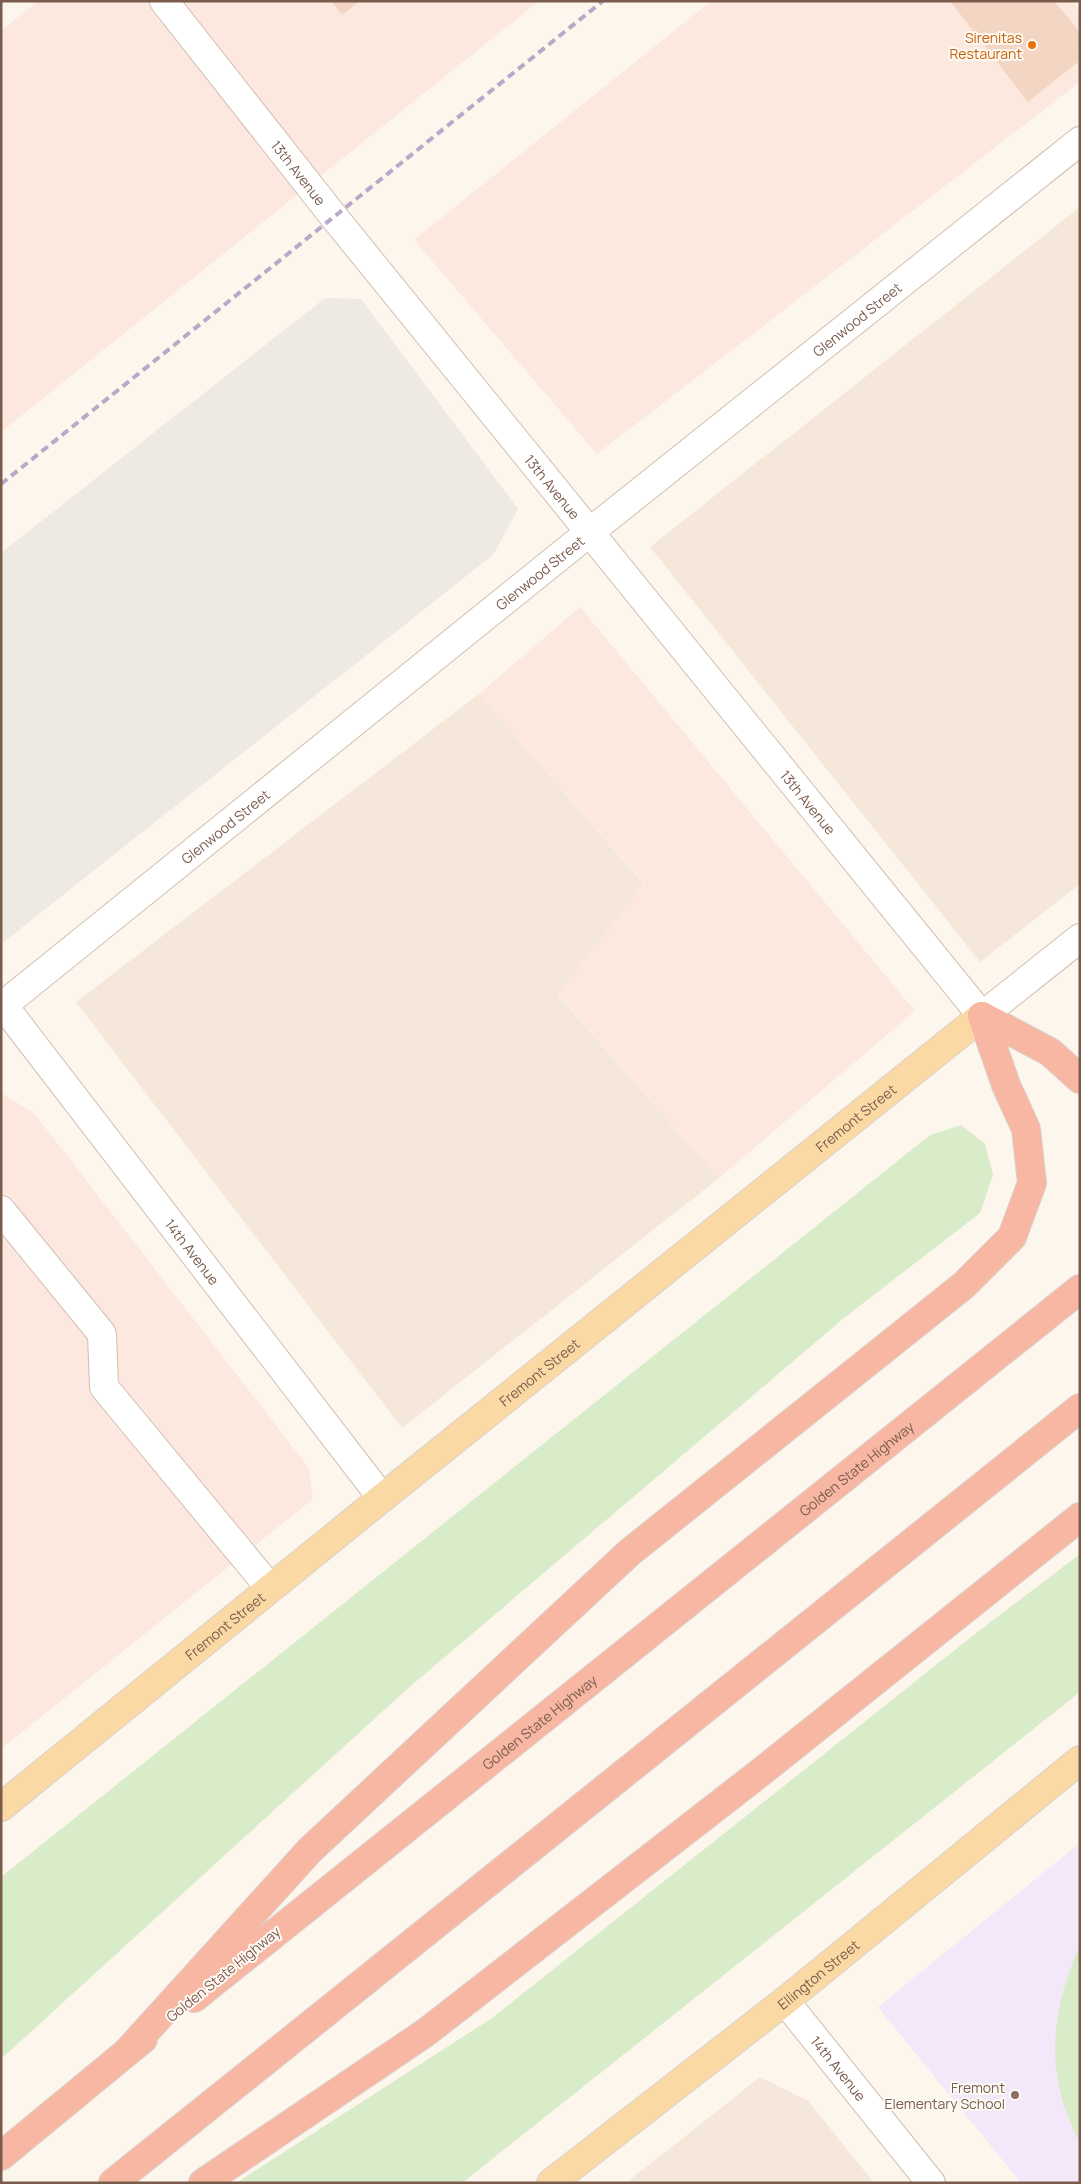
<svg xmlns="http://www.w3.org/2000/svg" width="1081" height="2184" font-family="Manrope,sans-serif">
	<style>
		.residential { fill: #f5e8da }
		.commercial { fill: #fde8e0 }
		.industrial { fill: #efe9e4 }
		.education { fill: #f3e8fa }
		.green { fill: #d8ecc9 }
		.building { fill: #f3d5c3 }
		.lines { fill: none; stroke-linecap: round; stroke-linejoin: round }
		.minor-casing { stroke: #d1beb0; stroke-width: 30 }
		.major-casing { stroke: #dad1cd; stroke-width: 30 }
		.highway-casing { stroke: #dad1cd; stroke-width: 30 }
		.minor { stroke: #fff; stroke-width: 28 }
		.major { stroke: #fbd9a5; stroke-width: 28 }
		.highway { stroke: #f7b7a3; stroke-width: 28 }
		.rail { stroke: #b9a8c9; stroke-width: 4; stroke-dasharray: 8 5; stroke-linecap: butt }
		.food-dot { fill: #e8710a; stroke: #fffaf3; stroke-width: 2 }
		.education-dot { fill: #8d6e63; stroke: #fffaf3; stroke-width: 2 }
		.labels { text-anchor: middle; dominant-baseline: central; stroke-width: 4; stroke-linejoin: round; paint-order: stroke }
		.food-label { font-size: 14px; fill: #c56008; stroke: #fffaf3; text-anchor: end }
		.street-label { font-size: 14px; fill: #7a5c4d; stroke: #fffaf3 }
		.education-label { font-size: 14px; fill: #785e54; stroke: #fffaf3; text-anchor: end }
	</style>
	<rect width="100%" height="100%" fill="#fdf6ec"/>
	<g class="residential">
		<path d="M1080,207V884L980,962L650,547Z"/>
		<path d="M479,694L644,884L558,995L719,1178L402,1428L76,1002Z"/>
		<path d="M760,2077L808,2101L874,2183H626Z"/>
	</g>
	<g class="commercial">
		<path d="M38,1H539L1,432V31Z"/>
		<path d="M711,1H1072L1080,10V82L597,454L414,240Z"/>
		<path d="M580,607L915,1011L719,1178L558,994L644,883L479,694Z"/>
		<path d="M1,1093L34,1113L309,1468L313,1499L1,1749Z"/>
	</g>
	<path class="industrial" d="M325,298L361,299L518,509L493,555L1,944V553Z"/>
	<path class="education" d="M1080,1843V2183H1021L878,2007Z"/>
	<g class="green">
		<path d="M961,1125L985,1144L993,1175L980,1213L844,1318L406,1690L1,2059V1877L930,1135Z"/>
		<path d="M1080,1554V1692L462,2183H236L492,2018L980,1630Z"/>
		<path d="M1080,1945V2143C1044,2076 1050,2012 1080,1945Z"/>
	</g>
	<g class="building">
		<path d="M331,1H360L342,15Z"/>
		<path d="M950,1H1054L1080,32L1078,62L1028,102Z"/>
	</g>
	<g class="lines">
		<g class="minor-casing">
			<g id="minor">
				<path id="s1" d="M164,1L334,217L982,1016L1080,938"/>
				<path id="s2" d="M3,1005L382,1498"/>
				<path id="s3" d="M1,1007L591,531L1080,141"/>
				<path d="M1,1210L102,1334L104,1387L270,1588"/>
				<path id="s4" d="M785,2001L931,2183"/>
			</g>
		</g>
		<g class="major-casing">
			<g id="major">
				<path id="s5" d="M1,1807L382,1498L982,1016"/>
				<path id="s6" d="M551,2183L785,2001L1080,1760"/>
			</g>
		</g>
		<g class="highway-casing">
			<g id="highway">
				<path d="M982,1016L1050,1052L1080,1079"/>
				<path id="s7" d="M194,1998L1080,1289"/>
				<path d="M128,2051L310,1850L630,1552L964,1285L1012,1237L1032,1183L1026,1129L1006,1085L982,1016"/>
				<path d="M1,2156L143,2039"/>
				<path d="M113,2183L1080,1408"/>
				<path d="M203,2183L425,2033L761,1772L1080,1517"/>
			</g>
		</g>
		<use href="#minor" class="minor"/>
		<use href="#major" class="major"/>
		<use href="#highway" class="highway"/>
		<path class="rail" d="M1,484L603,1"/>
	</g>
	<circle class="food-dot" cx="1032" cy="45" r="5"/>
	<circle class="education-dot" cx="1015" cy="2095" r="5"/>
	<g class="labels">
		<g class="food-label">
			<text x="1022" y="37">Sirenitas<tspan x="1022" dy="16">Restaurant</tspan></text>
		</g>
		<g class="street-label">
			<text stroke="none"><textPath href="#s1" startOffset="218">13th Avenue</textPath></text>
			<text stroke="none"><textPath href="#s3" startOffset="1098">Glenwood Street</textPath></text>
			<text stroke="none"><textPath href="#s1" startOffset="622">13th Avenue</textPath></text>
			<text stroke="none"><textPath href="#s3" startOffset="692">Glenwood Street</textPath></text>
			<text stroke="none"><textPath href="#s1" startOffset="1028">13th Avenue</textPath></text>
			<text stroke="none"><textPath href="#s3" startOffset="288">Glenwood Street</textPath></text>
			<text stroke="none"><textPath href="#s5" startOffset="1098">Fremont Street</textPath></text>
			<text stroke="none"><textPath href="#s2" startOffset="311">14th Avenue</textPath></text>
			<text stroke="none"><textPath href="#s5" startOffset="692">Fremont Street</textPath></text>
			<text stroke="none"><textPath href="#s7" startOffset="848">Golden State Highway</textPath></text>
			<text stroke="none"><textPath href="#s5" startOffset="288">Fremont Street</textPath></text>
			<text stroke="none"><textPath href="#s7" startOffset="442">Golden State Highway</textPath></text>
			<text transform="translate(223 1974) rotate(-39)">Golden State Highway</text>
			<text stroke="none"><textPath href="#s6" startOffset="339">Ellington Street</textPath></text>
			<text stroke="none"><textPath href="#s4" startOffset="86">14th Avenue</textPath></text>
		</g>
		<g class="education-label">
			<text x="1005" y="2087">Fremont<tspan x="1005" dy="16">Elementary School</tspan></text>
		</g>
	</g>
	<rect width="1081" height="2184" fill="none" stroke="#7a5c4d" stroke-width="5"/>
</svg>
